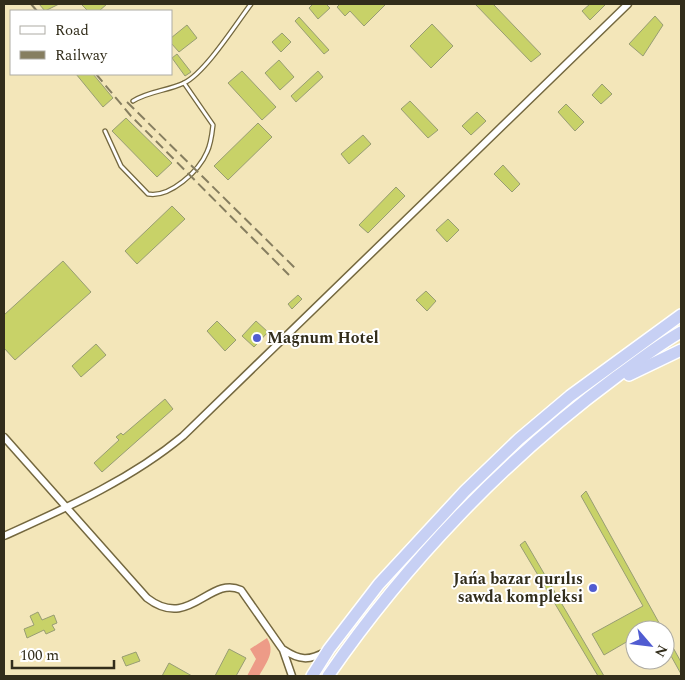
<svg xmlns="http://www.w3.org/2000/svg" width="685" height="680" font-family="Spectral,serif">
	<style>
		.green { fill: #ed9b87 }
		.building { fill: #c8d268; stroke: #989d73 }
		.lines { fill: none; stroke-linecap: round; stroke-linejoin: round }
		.service-casing { stroke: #74683f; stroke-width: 5.5 }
		.minor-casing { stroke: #74683f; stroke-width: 9 }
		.trunk-casing { stroke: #fff; stroke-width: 14 }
		.service { stroke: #fff; stroke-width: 3 }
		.minor { stroke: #fff; stroke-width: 6 }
		.trunk { stroke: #c7d0f4; stroke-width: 11 }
		.rail { stroke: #867e60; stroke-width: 2; stroke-dasharray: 10 5; stroke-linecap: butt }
		.poi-dot { fill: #505cd1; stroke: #fff; stroke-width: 2 }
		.labels { text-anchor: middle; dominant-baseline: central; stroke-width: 4; stroke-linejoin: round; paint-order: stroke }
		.poi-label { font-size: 16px; font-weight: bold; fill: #322d1b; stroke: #fff; text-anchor: start }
	</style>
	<rect width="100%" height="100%" fill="#f3e6b9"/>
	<path class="green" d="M267,638C276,652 266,663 259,676H247L256,659L250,649Z"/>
	<g class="building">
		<path d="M39,4H59L45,11Z"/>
		<path d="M81,4H107L99,11H88Z"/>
		<path d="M313,4H326L330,8L318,19L309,8Z"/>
		<path d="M340,4H386L364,26L350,11L345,16L337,7Z"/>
		<path d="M475,4H493L541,54L531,62Z"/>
		<path d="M590,4H606L590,20L582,11Z"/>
		<path d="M655,16L663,25L643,56L629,44Z"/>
		<path d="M299,17L329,50L324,54L295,21Z"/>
		<path d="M432,24L453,46L431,68L410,46Z"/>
		<path d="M187,25L197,38L179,52L171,43V38Z"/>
		<path d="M282,33L291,42L281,52L272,42Z"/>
		<path d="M177,54L191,72L185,76L172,58Z"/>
		<path d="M279,60L294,77L280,90L265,73Z"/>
		<path d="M242,71L276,107L262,120L228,83Z"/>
		<path d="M318,71L323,77L296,102L291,96Z"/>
		<path d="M76,74H93L113,98L103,107Z"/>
		<path d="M602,84L612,94L601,104L592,95Z"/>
		<path d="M410,101L438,130L428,138L401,109Z"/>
		<path d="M566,104L584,122L575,131L558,112Z"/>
		<path d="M477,112L486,121L471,135L462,126Z"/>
		<path d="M126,118L172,163L157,177L112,131Z"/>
		<path d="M258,123L272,137L228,180L214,166Z"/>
		<path d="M363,135L371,144L349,164L341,154Z"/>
		<path d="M503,165L520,184L512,192L494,174Z"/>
		<path d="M396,187L405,196L368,233L359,225Z"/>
		<path d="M172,206L185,219L137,264L125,251Z"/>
		<path d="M448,219L459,230L447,242L436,230Z"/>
		<path d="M63,261L91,292L15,360L4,348V315Z"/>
		<path d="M426,291L436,301L427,311L416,300Z"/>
		<path d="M298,295L302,299L292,309L288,304Z"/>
		<path d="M217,321L236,340L225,351L207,331Z"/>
		<path d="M256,321L268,332L254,347L242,336Z"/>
		<path d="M96,344L106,355L81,377L72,366Z"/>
		<path d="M165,399L173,409L102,472L94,463L119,440L116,437L121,433L123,435Z"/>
		<path d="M586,491L663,630H635V637L604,655L592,634L643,606L581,496Z"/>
		<path d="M525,541L604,676H598L520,545Z"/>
		<path d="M38,612L42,620L54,615L57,623L52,625L55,630L46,634L44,630L27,638L24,629L34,625L30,616Z"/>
		<path d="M665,633L681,662V674L665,645Z"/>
		<path d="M229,649L246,658L236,676H215Z"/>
		<path d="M136,652L140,661L126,666L122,657Z"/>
		<path d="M169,663L192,676H162Z"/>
	</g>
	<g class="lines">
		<g class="service-casing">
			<g id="service">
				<path d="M133,101C149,91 167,91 184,83C205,73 236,24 251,4"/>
				<path d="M105,131L121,166L148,194C170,198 199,171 207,152C211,144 212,134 213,125L184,83"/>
			</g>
		</g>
		<g class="minor-casing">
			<g id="minor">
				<path d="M4,437L147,598C190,631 209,575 241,590L283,650L292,676"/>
				<path d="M4,536C66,508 130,480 183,436L628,4"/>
				<path d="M284,650C299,660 309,661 325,652"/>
			</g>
		</g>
		<g class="trunk-casing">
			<g id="trunk">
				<path d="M629,375L681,350"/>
				<path d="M312,676L329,649L379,584L465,491L519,439L570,396L681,315"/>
				<path d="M328,676C406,563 505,459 616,377C637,362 658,345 681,332"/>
			</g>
		</g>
		<use href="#service" class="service"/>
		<use href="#minor" class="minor"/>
		<use href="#trunk" class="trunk"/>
		<g class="rail">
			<path d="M31,4L37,11"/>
			<path d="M96,74L131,116L289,275"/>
			<path d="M127,102L296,269"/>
		</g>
	</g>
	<g class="poi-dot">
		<circle cx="257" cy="338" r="5"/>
		<circle cx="593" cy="588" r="5"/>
	</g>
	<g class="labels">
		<g class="poi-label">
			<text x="267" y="338">Magnum Hotel</text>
			<text x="583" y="579" text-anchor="end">Jańa bazar qurılıs<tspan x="583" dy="18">sawda kompleksi</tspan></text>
		</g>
	</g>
	<rect width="685" height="680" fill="none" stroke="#322d1b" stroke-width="10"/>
	<rect x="10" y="10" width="162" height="65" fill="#ffffff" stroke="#adaba4"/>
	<rect x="20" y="26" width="25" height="8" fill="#ffffff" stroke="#adaba4"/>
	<text x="55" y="35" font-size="15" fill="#322d1b">Road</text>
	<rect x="20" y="51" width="25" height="8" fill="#867e60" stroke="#adaba4"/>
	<text x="55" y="60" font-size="15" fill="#322d1b">Railway</text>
	<g transform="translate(650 645) rotate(118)"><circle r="24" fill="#ffffff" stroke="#adaba4"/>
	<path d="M0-4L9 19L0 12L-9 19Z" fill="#505cd1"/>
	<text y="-8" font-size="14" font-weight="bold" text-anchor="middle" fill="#322d1b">N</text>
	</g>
	<path d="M12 660v8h102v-8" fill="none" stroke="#322d1b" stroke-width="2.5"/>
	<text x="20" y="660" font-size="15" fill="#322d1b" stroke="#ffffff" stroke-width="4" paint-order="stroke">100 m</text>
</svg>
